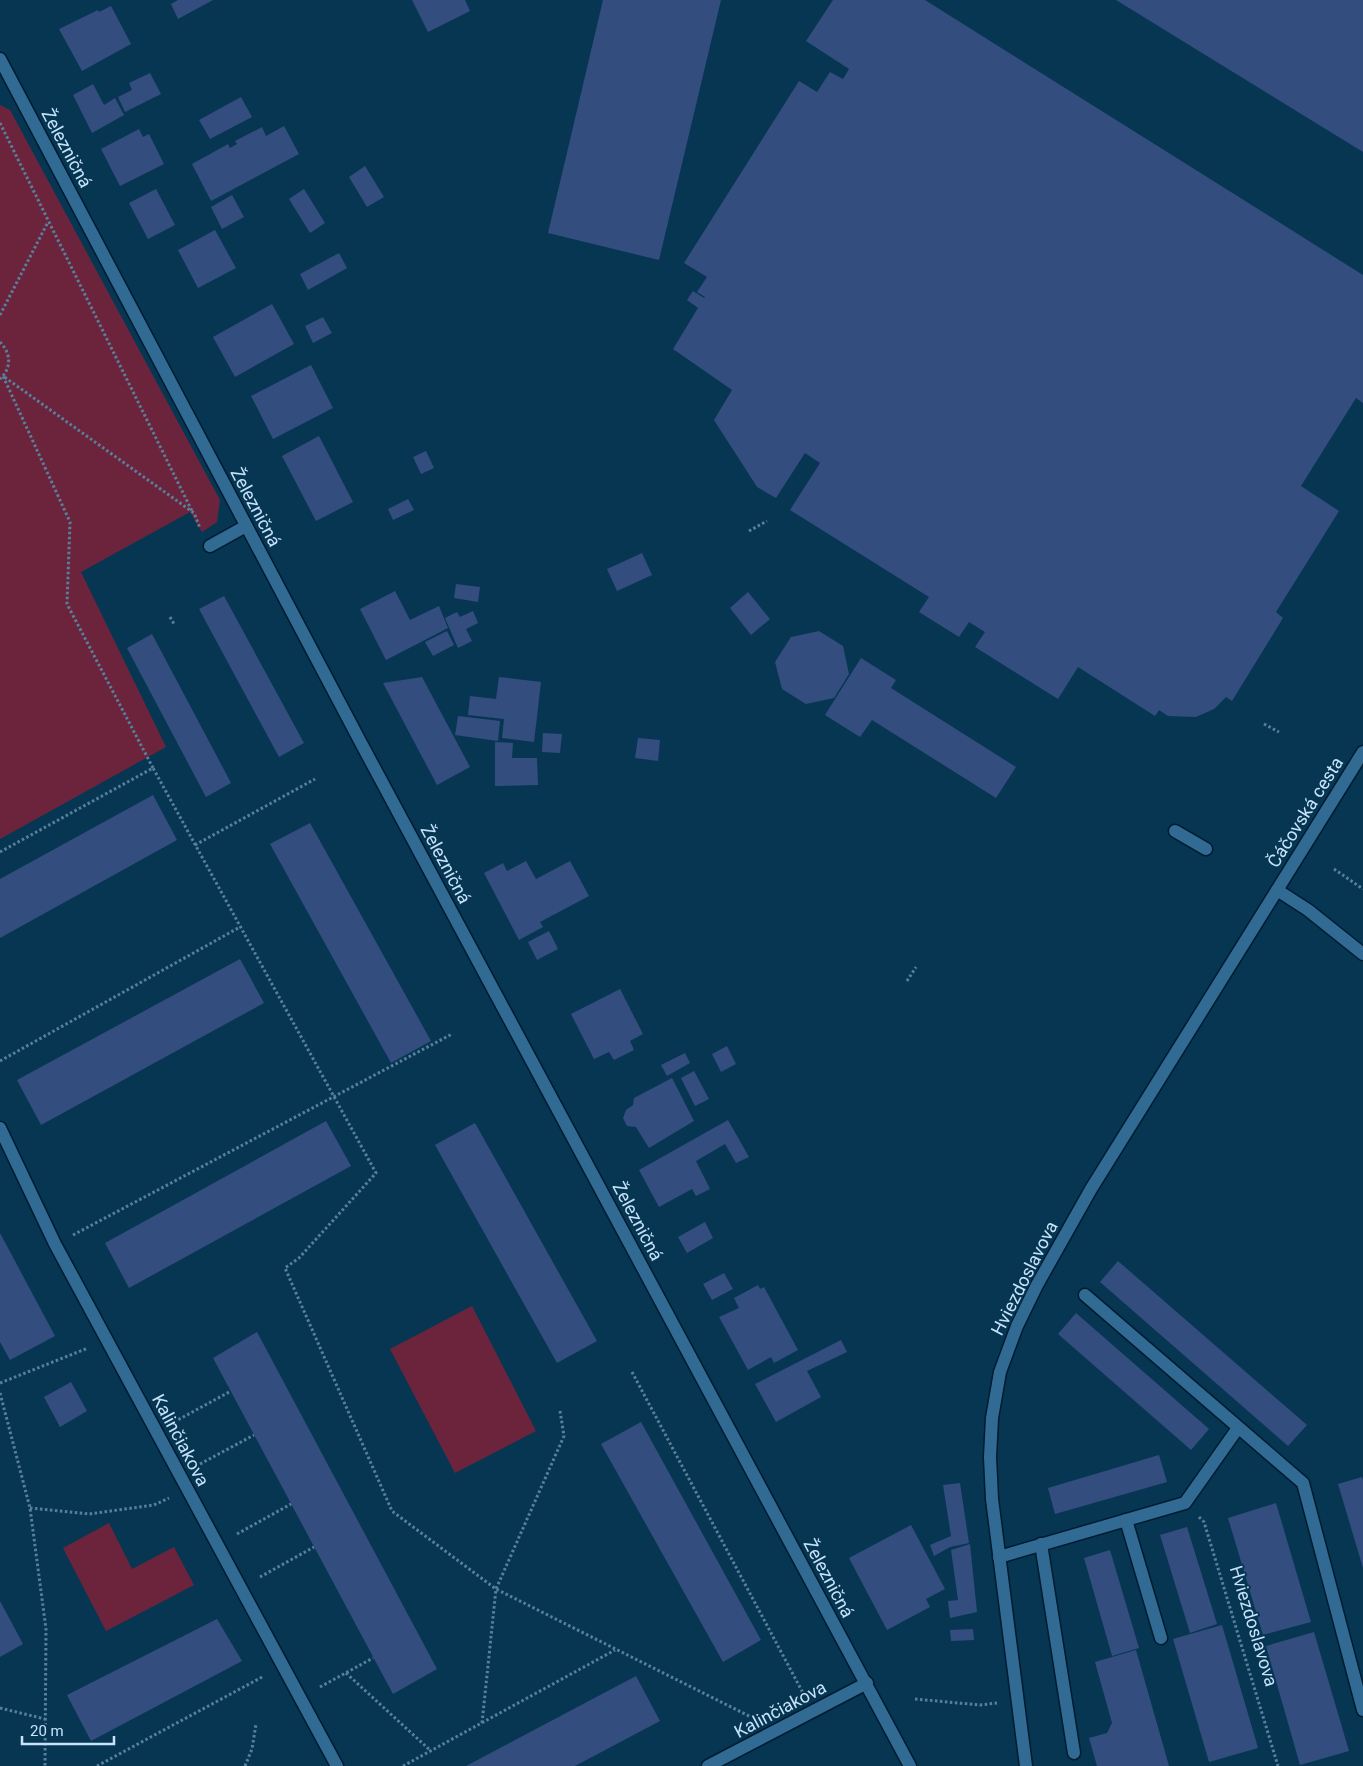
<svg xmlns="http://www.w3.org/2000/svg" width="1363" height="1766" font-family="Roboto,sans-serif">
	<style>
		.green { fill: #6c243d }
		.building { fill: #334d7e }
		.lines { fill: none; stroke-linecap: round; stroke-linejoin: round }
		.service-casing { stroke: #001c30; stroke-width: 15 }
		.minor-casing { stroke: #001c30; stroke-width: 15 }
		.secondary-casing { stroke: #001c30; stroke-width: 15 }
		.path { stroke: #59809b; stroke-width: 3; stroke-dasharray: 2.5 2.5; stroke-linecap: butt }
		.service { stroke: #316a93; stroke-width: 12 }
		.minor { stroke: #316a93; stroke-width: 12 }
		.secondary { stroke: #316a93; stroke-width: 12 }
		.labels { text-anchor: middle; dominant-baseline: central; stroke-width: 4; stroke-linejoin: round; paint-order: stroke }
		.street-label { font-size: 18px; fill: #c6e3fb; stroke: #073653 }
	</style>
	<rect width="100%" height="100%" fill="#073653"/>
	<g class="green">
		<path d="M0,105L10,110L220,500L217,522L202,532L190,512L81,572L166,747L0,839Z"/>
		<path d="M472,1306L536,1431L455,1473L390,1349Z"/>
		<path d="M109,1523L132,1569L174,1547L194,1585L106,1631L63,1548Z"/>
	</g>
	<g class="building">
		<path d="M178,0H213L178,19L171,4Z"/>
		<path d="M412,0H465L470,11L428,32Z"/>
		<path d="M603,0H721L659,260L548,233Z"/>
		<path d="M833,0H925L1363,275V403L1356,398L1301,486L1339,511L1276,612L1283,618L1232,701L1226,697L1214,709L1196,717L1168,716L1159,710L1155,716L1078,667L1058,699L975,647L985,632L969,622L959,637L919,612L929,597L790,510L820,463L805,453L776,498L757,487L714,420L732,390L673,349L698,308L687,300L693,291L704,298L705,297L697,292L707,277L684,263L799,81L817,92L830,72L843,79L849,69L806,41Z"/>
		<path d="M1116,0H1363V152Z"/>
		<path d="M111,6L131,44L82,71L59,29L98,10L99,12Z"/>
		<path d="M150,73L161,94L125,112L118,97L132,90L129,83Z"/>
		<path d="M93,84L104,105L115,98L124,115L92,133L73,95Z"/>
		<path d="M241,97L252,117L210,139L199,120Z"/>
		<path d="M284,126L299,154L211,201L192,164L228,144L230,148L237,144L235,141L262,127L266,136Z"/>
		<path d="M139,129L143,137L149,134L164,164L120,186L101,149Z"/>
		<path d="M365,166L384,197L367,207L349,177Z"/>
		<path d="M156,189L175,225L148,239L129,203Z"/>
		<path d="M304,189L325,223L310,233L289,199Z"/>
		<path d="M232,195L244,217L222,229L211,207Z"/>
		<path d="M215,230L236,268L198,288L178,250Z"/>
		<path d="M339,253L347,268L308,290L300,274Z"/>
		<path d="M272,304L294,344L235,377L213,337Z"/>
		<path d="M323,317L332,333L313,343L305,326Z"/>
		<path d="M311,365L333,408L273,439L251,396Z"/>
		<path d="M319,436L353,502L316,521L282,456Z"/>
		<path d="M426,451L434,468L421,474L413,457Z"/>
		<path d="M408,499L414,510L393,520L388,509Z"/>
		<path d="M642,553L652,575L617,591L607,569Z"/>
		<path d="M456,584L480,587L478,602L454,598Z"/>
		<path d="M395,591L410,620L439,606L448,628L386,660L360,609Z"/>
		<path d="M748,592L770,619L751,635L730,608Z"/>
		<path d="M224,596L304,743L279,757L199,609Z"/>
		<path d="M473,611L478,623L466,629L472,641L458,648L445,618L457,612L460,617Z"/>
		<path d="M447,631L454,645L433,656L425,642Z"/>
		<path d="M819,631L843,646L849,674L834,698L806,704L782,689L775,662L791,637Z"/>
		<path d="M152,634L231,783L206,797L127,648Z"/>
		<path d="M861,658L896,680L891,688L1016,767L996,798L872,720L860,737L825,715Z"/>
		<path d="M422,677L470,767L437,785L383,683Z"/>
		<path d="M499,677L541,682L534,742L502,738L504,719L468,715L470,696L496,699Z"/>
		<path d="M458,716L500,721L498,741L455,735Z"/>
		<path d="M543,733L562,734L560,753L542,752Z"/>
		<path d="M638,738L660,740L658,761L635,758Z"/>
		<path d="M495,742L513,743L512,758H537L538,785L495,786Z"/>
		<path d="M153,795L177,840L0,938V879Z"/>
		<path d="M310,823L431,1041L391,1063L270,844Z"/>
		<path d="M526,861L536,879L570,861L589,896L540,922L543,927L519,940L484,873L503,863L507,871Z"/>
		<path d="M549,931L558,949L537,960L528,942Z"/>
		<path d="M240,959L264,1003L41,1125L17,1080Z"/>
		<path d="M620,989L643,1034L630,1041L634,1050L614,1060L609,1052L594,1059L571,1014Z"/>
		<path d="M727,1046L736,1064L721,1072L712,1054Z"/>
		<path d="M685,1053L690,1063L667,1076L661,1065Z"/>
		<path d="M694,1071L709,1099L695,1106L681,1078Z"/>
		<path d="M672,1078L694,1121L649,1148L636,1127L627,1126L623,1118L626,1110L633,1105L634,1098Z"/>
		<path d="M728,1120L749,1157L736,1163L725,1144L696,1161L710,1189L696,1196L692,1189L659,1207L639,1170Z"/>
		<path d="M326,1121L351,1166L129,1288L105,1243Z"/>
		<path d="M475,1123L597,1341L557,1363L435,1145Z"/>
		<path d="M705,1222L713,1238L687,1253L678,1237Z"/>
		<path d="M0,1233L55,1336L10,1360L0,1342Z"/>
		<path d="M1118,1261L1307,1425L1288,1446L1100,1282Z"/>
		<path d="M724,1273L733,1289L712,1300L703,1284Z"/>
		<path d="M758,1285L760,1289L764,1287L798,1350L774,1363L771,1357L748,1370L719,1317L739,1308L734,1298Z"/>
		<path d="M1076,1313L1209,1429L1191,1450L1058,1334Z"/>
		<path d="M257,1332L437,1669L393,1694L213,1358Z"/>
		<path d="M841,1340L847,1352L807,1371L821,1397L776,1422L755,1384Z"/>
		<path d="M71,1382L87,1411L60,1427L44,1397Z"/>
		<path d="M641,1422L761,1640L723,1662L601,1444Z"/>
		<path d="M1159,1455L1167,1482L1055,1514L1048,1488Z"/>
		<path d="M1362,1477L1363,1480V1568L1338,1484Z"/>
		<path d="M960,1483L969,1543L950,1547L934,1556L930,1545L951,1536L943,1485Z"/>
		<path d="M1276,1503L1311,1622L1263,1635L1228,1518Z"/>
		<path d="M911,1525L945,1589L926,1599L930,1607L887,1630L849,1558Z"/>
		<path d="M1187,1527L1217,1624L1190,1633L1160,1535Z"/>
		<path d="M970,1544L977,1612L950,1618L948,1601L958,1600L951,1550Z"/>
		<path d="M1110,1550L1139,1648L1112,1656L1084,1558Z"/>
		<path d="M0,1601L23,1644L0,1657Z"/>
		<path d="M217,1619L242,1661L91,1741L67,1695Z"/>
		<path d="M1222,1625L1258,1748L1209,1762L1173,1639Z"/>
		<path d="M973,1629L974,1640L951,1641L950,1630Z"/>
		<path d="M1314,1632L1349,1751L1300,1765L1266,1646Z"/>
		<path d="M1136,1650L1169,1766H1097L1089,1738L1107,1733L1112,1723L1095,1662Z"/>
		<path d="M636,1676L660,1721L575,1766H466Z"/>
	</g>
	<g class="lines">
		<g class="service-casing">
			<g id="service">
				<path d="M210,546L246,526"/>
				<path d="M1175,831L1206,849"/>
				<path d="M1277,890L1308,910L1363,954"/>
				<path d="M1085,1295L1303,1483L1363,1710"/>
				<path d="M1126,1520L1161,1638"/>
				<path d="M1041,1544L1074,1753"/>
				<path d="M999,1557L1185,1503L1238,1428"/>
			</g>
		</g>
		<g class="minor-casing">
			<g id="minor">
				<path d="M0,59L361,743L910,1766"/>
				<path d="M0,1128L55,1244L337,1766"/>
				<path d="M708,1766L867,1683"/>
			</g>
		</g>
		<g class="secondary-casing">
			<path id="secondary" d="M1026,1766L992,1499L990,1457L992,1418L1000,1372L1017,1326L1037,1285L1091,1189L1363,752"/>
		</g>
		<g class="path">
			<path d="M0,123L193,513"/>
			<path d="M0,315L48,222"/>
			<path d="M0,342C11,353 12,368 0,379"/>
			<path d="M749,531L767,521"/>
			<path d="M170,617L174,624"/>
			<path d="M1264,724L1279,732"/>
			<path d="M153,768L67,604L70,522L3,376L194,513L200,528"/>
			<path d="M195,845L315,779"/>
			<path d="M0,852L153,768L376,1173L299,1258L285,1268L392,1511L496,1589L751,1717"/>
			<path d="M1334,869L1363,889"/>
			<path d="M907,981L916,967"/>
			<path d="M0,1061L240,927"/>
			<path d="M73,1235L452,1034"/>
			<path d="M632,1372L803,1693"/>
			<path d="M0,1383L88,1348"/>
			<path d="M0,1393L30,1508L46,1629L45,1766"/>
			<path d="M174,1422L231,1391"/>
			<path d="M200,1464L254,1435"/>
			<path d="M30,1508L89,1514L154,1505L169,1498"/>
			<path d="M1199,1517L1204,1522L1278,1766"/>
			<path d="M237,1534L291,1504"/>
			<path d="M260,1577L314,1547"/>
			<path d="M346,1673L431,1751"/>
			<path d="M320,1687L373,1658"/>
			<path d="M915,1699L980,1705L997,1703"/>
			<path d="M0,1708L45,1719"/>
			<path d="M482,1723L496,1589L564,1436L560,1411"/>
			<path d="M97,1766L264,1676"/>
			<path d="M245,1766L252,1749L256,1724"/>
			<path d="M403,1766L615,1650"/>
		</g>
		<use href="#service" class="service"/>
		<use href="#minor" class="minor"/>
		<use href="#secondary" class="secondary"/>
	</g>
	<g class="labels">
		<g class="street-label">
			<text transform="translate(67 148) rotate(62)">Železničná</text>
			<text transform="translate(256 507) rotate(62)">Železničná</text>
			<text transform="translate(1305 812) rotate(-58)">Čáčovská cesta</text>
			<text transform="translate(446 864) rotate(62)">Železničná</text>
			<text transform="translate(638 1221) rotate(62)">Železničná</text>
			<text transform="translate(1024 1278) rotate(-63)">Hviezdoslavova</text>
			<text transform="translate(181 1440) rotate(62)">Kalinčiakova</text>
			<text transform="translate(829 1578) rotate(62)">Železničná</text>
			<text transform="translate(1254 1626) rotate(73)">Hviezdoslavova</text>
			<text transform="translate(780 1709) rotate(-28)">Kalinčiakova</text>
		</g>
	</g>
	<path d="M22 1736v8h92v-8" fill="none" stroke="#c6e3fb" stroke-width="2.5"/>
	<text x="30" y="1736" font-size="15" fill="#c6e3fb" stroke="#073653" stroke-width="4" paint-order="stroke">20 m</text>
</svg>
